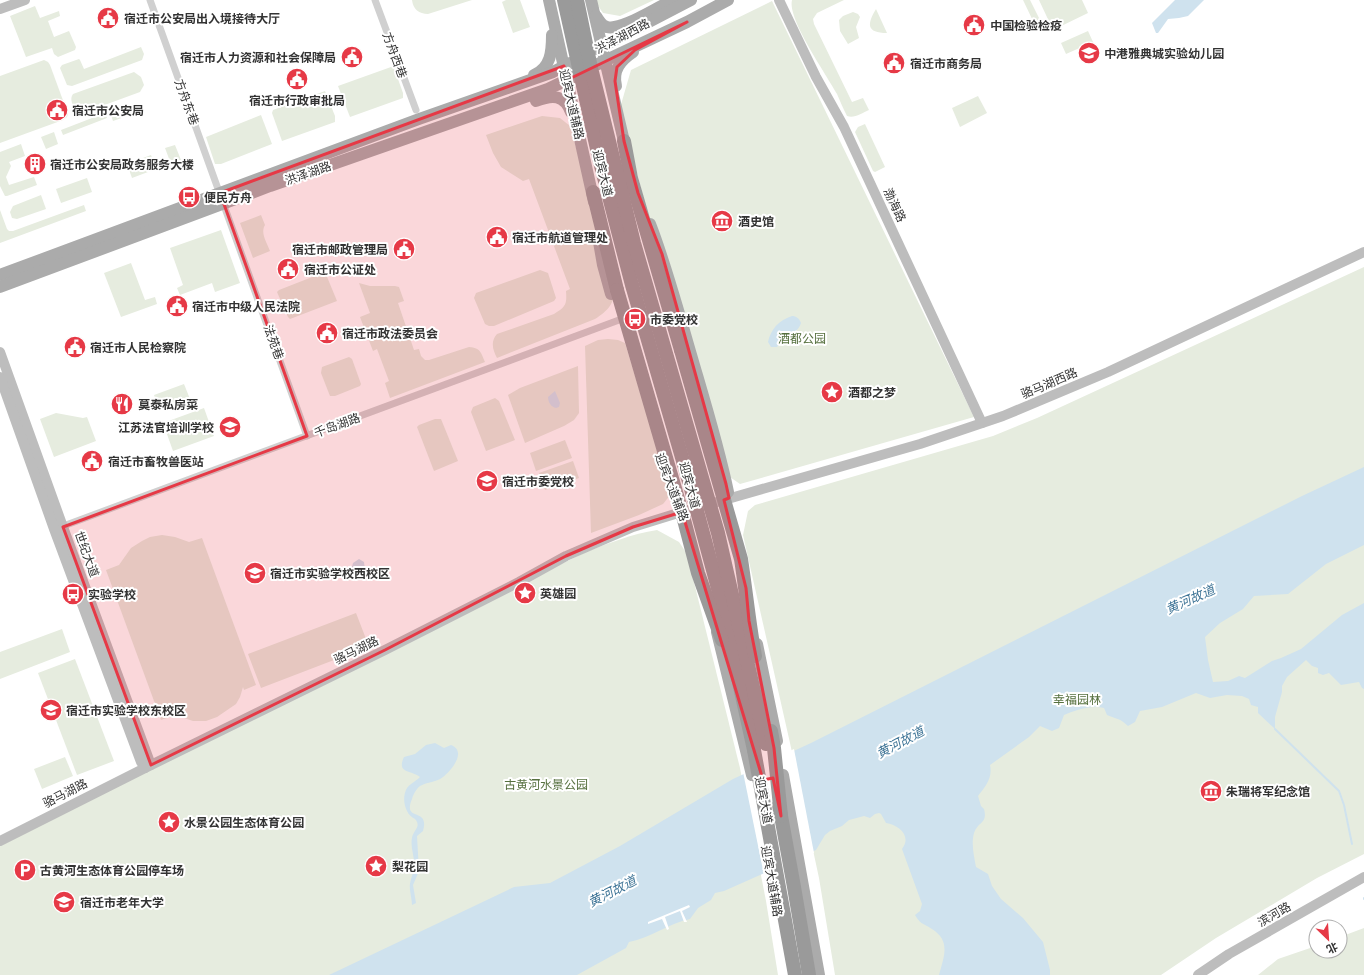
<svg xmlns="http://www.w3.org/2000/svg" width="1364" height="975" font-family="Inter,'Noto Sans SC',sans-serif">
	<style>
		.green { fill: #e6ecdf }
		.water { fill: #cfe2ee }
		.pier { fill: #fff }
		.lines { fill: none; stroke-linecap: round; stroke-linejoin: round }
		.stream { stroke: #cfe2ee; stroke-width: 2 }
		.street { stroke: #d0d0d0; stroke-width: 7 }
		.secondary { stroke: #bdbdbd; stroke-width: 10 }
		.primary { stroke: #ababab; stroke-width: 12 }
		.highway { stroke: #9a9a9a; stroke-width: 14 }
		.highway-bridge { stroke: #9a9a9a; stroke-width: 14 }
		.marked { fill: #e63946; fill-opacity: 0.2; stroke: #e63946; stroke-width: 3; stroke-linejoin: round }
		.labels { text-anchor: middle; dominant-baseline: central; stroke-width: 4; stroke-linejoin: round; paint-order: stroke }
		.poi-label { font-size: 12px; font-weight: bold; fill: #333; stroke: #fff; text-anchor: start }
		.street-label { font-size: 12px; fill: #333; stroke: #fff }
		.park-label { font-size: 12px; fill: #56703f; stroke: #fff }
		.water-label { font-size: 13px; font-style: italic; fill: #3f7597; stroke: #fff }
	</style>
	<rect width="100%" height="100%" fill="#fff"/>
	<g class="green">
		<path d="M412,0H472L428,14C419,14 413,9 412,0Z"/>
		<path d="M506,0H520L530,27L513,33L502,2Z"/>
		<path d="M594,0H654L620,16L603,13Z"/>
		<path d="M792,0H844L817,13L813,19L814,24L852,102L863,98L869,110C862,113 854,119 847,116C843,108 840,101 837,94C827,75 787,19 792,0Z"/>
		<path d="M1023,0H1030L1040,20L1034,23Z"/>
		<path d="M1039,0H1082L1088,13L1053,30Z"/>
		<path d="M772,1L974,417L740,484L714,466L620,108L631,70Z"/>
		<path d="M35,6L40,18L59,11L60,16L48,21L54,37L69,31L76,47L75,50L58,57L54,54L52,48L26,57L10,16Z"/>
		<path d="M876,9L887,33C866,33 867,24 876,9Z"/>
		<path d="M853,12L858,14L860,17L856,27L859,38L848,44L840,31L839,20L843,16Z"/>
		<path d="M1088,31L1093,42L1066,54L1061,43Z"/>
		<path d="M141,47L144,54L142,60L72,86L67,85L60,68L62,65L79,59L80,60L84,69Z"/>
		<path d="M44,60L48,62L50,65L68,114L67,117L63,120L0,143V76Z"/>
		<path d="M391,67L394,68L403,93V98L350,117L338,86Z"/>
		<path d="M134,72L141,77L144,85L140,92L80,114L76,111C73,106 69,99 73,94Z"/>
		<path d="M325,91L335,116V122L282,141L272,113L273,110Z"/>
		<path d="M978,96L987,113L960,127L952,108Z"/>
		<path d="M129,104L133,114L113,121L110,112Z"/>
		<path d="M105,113L107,118L63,135L61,130Z"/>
		<path d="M261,115L272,144L221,164H215L206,137Z"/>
		<path d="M542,116L560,118L570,126L614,285C615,303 610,309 595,319L497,358C493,350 490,342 497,334L554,314C566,307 567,304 566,291L570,289L529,179L523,181L501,167L493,153L486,135Z"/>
		<path d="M865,124L885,167L875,172L873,171L855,132L858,127Z"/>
		<path d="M54,132L58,144L46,149L41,137Z"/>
		<path d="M21,144L25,156L9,162L11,166L6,177L9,185L34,177L37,185L7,196H5L0,186V152Z"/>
		<path d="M175,145L181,160L171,164L165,148Z"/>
		<path d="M151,155L156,169L132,178L127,164Z"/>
		<path d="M87,178L92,192L61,203L56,189Z"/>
		<path d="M41,195L46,209L17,219L12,218L10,212L13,206Z"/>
		<path d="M84,205L86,211L0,243V210L7,229L9,231H13Z"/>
		<path d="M261,215L265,225C260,233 267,243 270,251L253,258L240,223Z"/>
		<path d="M221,230L240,283L215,292L212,283L180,295L177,288L183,285L170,248Z"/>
		<path d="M131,263L145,300L155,297L157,304L121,317L104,273Z"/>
		<path d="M1364,267V854L1317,878L1216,938L1161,975H835L819,878L790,743L743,535L748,511L755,505L993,436L1037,418Z"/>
		<path d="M540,270L548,273L556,298L554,301L494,326H489L485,324L474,298L476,293Z"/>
		<path d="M325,272L337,301L290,319L288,317L277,292L279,290Z"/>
		<path d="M359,283L370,286H395L399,287L404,301L398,303L414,350L419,349L421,356L425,360H429L469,347C481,348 481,353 485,362L390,398L385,383L389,381L377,349L373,351L360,317L370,313Z"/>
		<path d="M608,339L618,340L625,343L671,494L663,504L639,515L591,533L585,346L598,340Z"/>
		<path d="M349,357L352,359L361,384L360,386L335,396H330L321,373L322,367Z"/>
		<path d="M578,366L579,413L574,420L564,426L525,443L508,395L520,388Z"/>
		<path d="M184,384L190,399L160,410L154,395Z"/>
		<path d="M495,398L499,401L515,440L486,451L471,412L473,407Z"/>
		<path d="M204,408L214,436L173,451L163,423Z"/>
		<path d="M56,413L83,418L87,417L96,441L54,457L40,419Z"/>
		<path d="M435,419H441L458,461L434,471L417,427L419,425Z"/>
		<path d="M565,440L572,458L536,471L530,453Z"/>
		<path d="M573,461L579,478L545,490L539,473Z"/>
		<path d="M657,530L679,542L687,554L740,768L766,901L778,975H0V846L385,650L586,552C609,543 632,534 657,530Z"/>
		<path d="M162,535L175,537L189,542L202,538L256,685L244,690L243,687L240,697L236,704L217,717L206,721H193L175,715L161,720L106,570L119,565L131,548L142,541L150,537Z"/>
		<path d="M356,613L368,644L333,659L334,660L261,688L248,654Z"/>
		<path d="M62,629L70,652L0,679V652Z"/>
		<path d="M75,659L114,761L77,775L38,673Z"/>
		<path d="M65,757L73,776L42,789L34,769Z"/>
		<path d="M1364,928V975H1258L1278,959L1316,946V951H1340V937Z"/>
	</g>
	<g class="water">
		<path d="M1175,0H1204L1188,16L1179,18L1168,19L1158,33H1156L1152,23Z"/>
		<path d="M792,316C796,316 799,318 801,323C797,334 793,330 785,335C781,338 780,343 777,347H771L768,342C771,329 778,321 792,316Z"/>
		<path d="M555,391L560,403L559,407L556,408C551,407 548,402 548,397Z"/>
		<path d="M1364,467V545L1326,564L1288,594L1254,596L1243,609L1220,623L1205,637L1208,660L1213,682L1228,681L1239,676L1245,678L1272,661L1281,658L1301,649L1342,615L1364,603V689L1362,688L1359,682L1341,685L1329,673L1323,675L1318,673V668L1312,666L1306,660L1287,677L1282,686V692L1275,717V729L1258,713V707L1251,705L1249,699L1242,696L1227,695L1210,698L1196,693L1162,707L1140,711L1135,722L1128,726C1120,718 1116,719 1107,715L1104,708C1091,705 1076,710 1064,715L1059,728L1052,731L1040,726L1029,737L990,765C993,778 985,787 978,796L981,806L984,809C988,824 978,821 974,833C971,844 974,856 976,867L988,874L992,886L1001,899L1023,918L1043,942L1050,970V975H939C944,956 951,941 932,929C923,923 921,925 915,915L920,911L922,904L902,849C912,836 899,825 886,823L881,814L879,813L875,814L870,818L864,816L849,820L842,826L830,831L825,835L816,850L724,891L715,893L711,900L698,908L690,919C669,923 651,938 629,942L626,948L577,975H329L514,887L550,883L620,846L733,779L811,743L1302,496Z"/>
		<path d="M359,559L364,562L365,570L370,577L368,580L359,578L351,570L353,563Z"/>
		<path d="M435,743L444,748L451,745C467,751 452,770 443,777C437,782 427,782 420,786C416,789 413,795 412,799C402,823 430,806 423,831L417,836L419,871L413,885L416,903L412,905C412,899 409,889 410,884C411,877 414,873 414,866C415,857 410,847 412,838C413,830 422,827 415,819C405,815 401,798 407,788C411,783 416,781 420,777C412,770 396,774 404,757L415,754L426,745Z"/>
	</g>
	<g class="pier">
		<path d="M794,749L814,853L764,875L743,772Z"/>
		<path d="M689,905L690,907L682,911L687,922H684L680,911L665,917L669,929L667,930L662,919L648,924V922Z"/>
	</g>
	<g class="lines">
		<g class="stream">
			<path d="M1275,729L1339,791L1344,805L1352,844"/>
			<path d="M1364,898V899"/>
		</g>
		<g class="street">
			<path d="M150,0L307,436"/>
			<path d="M375,0L416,110"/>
			<path d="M58,528L619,320"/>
		</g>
		<g class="secondary">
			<path d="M779,0L816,77L844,127L982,423"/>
			<path d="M0,9L25,0"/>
			<path d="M0,352L63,527L151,765"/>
			<path d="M0,377L54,529L141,762L145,768"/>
			<path d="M703,506L920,444L1003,416L1108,372L1364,252"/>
			<path d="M0,841L145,768L385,650L519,582L566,556L633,527L688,510"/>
			<path d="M1198,975L1229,954L1364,877"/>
		</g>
		<g class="primary">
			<path d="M549,0L594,202"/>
			<path d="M591,0L626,150"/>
			<path d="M596,16C599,21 602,26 607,27C622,31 658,6 674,0"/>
			<path d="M597,49L691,0"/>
			<path d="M598,64L687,22L728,0"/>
			<path d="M534,75C551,68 552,51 552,35"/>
			<path d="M616,86C612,70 621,60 633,52"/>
			<path d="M536,101C552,95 564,94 571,112"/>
			<path d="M650,224C664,260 674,297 685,334C700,387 717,439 728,492"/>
			<path d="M599,242L603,265L611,294"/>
			<path d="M0,275L419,119L553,72L570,63"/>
			<path d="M0,287L270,186L548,89L573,77"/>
			<path d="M717,632L752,775"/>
			<path d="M757,644L777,741"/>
			<path d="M783,775L819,975"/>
		</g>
		<g class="highway">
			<path d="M624,141L631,178L681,350"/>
			<path d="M593,192L617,290"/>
			<path d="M754,750L795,975"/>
			<path d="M779,805L794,887L809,975"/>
		</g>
		<g class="highway-bridge">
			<path d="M564,0L599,158L632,285L690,485L720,596L754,750"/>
			<path d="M577,0L591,68L634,243L718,533L766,744"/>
			<path d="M617,290L683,516L698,573L722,640"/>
			<path d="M681,350L741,559C746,591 749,624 755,656"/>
			<path d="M771,731L774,748L781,816"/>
		</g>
	</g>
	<path class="marked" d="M687,22L635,50L617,67L615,81L624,141L638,193L662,254L726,484L729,498L724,500L746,588L749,621L774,748L781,816L773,778L763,780L682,512L633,527L566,556L385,650L151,765L63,527L307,436L220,193L564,66L567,80Z"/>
	<defs>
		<g id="civic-disc" transform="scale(1.15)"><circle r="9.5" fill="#e63946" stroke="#fff"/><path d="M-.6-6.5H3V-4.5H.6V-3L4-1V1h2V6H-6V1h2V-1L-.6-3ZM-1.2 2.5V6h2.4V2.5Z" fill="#fff"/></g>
		<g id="school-disc" transform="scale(1.15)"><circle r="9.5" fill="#e63946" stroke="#fff"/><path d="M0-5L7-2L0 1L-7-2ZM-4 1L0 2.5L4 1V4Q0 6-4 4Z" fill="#fff"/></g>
		<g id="building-disc" transform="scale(1.15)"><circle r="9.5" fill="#e63946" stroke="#fff"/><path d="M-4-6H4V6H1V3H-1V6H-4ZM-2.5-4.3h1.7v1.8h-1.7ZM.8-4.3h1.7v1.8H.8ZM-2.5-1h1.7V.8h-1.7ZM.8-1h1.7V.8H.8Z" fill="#fff"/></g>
		<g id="bus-disc" transform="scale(1.15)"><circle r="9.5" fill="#e63946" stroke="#fff"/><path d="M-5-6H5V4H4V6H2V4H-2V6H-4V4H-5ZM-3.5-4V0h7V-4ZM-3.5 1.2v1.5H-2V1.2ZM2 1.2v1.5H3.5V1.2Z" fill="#fff"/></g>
		<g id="museum-disc" transform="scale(1.15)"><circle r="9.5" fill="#e63946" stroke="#fff"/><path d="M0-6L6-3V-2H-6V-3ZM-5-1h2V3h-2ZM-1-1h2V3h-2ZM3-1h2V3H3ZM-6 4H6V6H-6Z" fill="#fff"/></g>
		<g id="sight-disc" transform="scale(1.15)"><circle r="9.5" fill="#e63946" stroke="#fff"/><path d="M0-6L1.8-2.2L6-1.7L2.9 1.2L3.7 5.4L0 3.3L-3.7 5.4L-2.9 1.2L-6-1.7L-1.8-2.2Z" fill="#fff"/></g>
		<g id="restaurant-disc" transform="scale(1.15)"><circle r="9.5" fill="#e63946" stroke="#fff"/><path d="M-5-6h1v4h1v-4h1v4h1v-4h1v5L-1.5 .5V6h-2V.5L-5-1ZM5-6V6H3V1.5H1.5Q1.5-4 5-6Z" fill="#fff"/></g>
		<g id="university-disc" transform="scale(1.15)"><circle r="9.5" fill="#e63946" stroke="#fff"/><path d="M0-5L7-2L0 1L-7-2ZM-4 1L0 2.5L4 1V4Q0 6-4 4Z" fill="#fff"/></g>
		<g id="parking-disc" transform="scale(1.15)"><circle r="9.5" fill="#e63946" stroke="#fff"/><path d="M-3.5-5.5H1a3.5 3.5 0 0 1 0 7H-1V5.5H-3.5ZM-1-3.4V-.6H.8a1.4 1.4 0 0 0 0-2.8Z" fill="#fff"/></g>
	</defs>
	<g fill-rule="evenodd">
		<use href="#civic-disc" x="108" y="18"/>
		<use href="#civic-disc" x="974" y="25"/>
		<use href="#school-disc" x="1089" y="53"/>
		<use href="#civic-disc" x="352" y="57"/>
		<use href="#civic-disc" x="894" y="63"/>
		<use href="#civic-disc" x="297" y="79"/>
		<use href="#civic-disc" x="57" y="110"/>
		<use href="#building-disc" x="35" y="164"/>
		<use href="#bus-disc" x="189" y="197"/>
		<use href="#museum-disc" x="722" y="221"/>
		<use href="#civic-disc" x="497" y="237"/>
		<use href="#civic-disc" x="404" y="249"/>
		<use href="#civic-disc" x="288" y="269"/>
		<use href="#civic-disc" x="177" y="306"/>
		<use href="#bus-disc" x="635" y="319"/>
		<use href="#civic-disc" x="327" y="333"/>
		<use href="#civic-disc" x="75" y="347"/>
		<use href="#sight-disc" x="832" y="392"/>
		<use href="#restaurant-disc" x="122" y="404"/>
		<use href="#school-disc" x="230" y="427"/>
		<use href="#civic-disc" x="92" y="461"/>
		<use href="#university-disc" x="487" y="481"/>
		<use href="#school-disc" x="255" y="573"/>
		<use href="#sight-disc" x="525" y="593"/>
		<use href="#bus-disc" x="73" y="594"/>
		<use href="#school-disc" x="51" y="710"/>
		<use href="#museum-disc" x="1211" y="791"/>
		<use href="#sight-disc" x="169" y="822"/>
		<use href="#sight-disc" x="376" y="866"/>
		<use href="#parking-disc" x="25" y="870"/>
		<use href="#university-disc" x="64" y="902"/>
	</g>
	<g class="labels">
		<g class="poi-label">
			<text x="124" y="18">宿迁市公安局出入境接待大厅</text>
			<text x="990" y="25">中国检验检疫</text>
			<text x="1104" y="53">中港雅典城实验幼儿园</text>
			<text x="336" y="57" text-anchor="end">宿迁市人力资源和社会保障局</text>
			<text x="910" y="63">宿迁市商务局</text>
			<text x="297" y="100" text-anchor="middle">宿迁市行政审批局</text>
			<text x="72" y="110">宿迁市公安局</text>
			<text x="50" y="164">宿迁市公安局政务服务大楼</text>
			<text x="204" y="197">便民方舟</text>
			<text x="738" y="221">酒史馆</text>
			<text x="512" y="237">宿迁市航道管理处</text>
			<text x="388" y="249" text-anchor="end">宿迁市邮政管理局</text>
			<text x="304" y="269">宿迁市公证处</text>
			<text x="192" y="306">宿迁市中级人民法院</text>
			<text x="650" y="319">市委党校</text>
			<text x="342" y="333">宿迁市政法委员会</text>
			<text x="90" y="347">宿迁市人民检察院</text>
			<text x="848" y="392">酒都之梦</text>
			<text x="138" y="404">莫泰私房菜</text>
			<text x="214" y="427" text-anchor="end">江苏法官培训学校</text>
			<text x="108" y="461">宿迁市畜牧兽医站</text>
			<text x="502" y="481">宿迁市委党校</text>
			<text x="270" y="573">宿迁市实验学校西校区</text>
			<text x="540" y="593">英雄园</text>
			<text x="88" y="594">实验学校</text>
			<text x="66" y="710">宿迁市实验学校东校区</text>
			<text x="1226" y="791">朱瑞将军纪念馆</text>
			<text x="184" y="822">水景公园生态体育公园</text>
			<text x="392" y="866">梨花园</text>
			<text x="40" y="870">古黄河生态体育公园停车场</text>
			<text x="80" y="902">宿迁市老年大学</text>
		</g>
		<g class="street-label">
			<text transform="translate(622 36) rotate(-28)">洪泽湖西路</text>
			<text transform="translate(395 55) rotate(70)">方舟西巷</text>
			<text transform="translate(187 102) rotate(70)">方舟东巷</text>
			<text transform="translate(572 104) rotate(77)">迎宾大道辅路</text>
			<text transform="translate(308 173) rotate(-19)">洪泽湖路</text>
			<text transform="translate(603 173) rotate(76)">迎宾大道</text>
			<text transform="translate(895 205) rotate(65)">渤海路</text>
			<text transform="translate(274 342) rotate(70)">法苑巷</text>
			<text transform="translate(1049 383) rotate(-23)">骆马湖西路</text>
			<text transform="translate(337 425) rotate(-20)">千岛湖路</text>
			<text transform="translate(690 485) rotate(75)">迎宾大道</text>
			<text transform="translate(672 487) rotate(69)">迎宾大道辅路</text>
			<text transform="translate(87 554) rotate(70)">世纪大道</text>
			<text transform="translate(356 650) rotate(-26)">骆马湖路</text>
			<text transform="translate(65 793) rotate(-27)">骆马湖路</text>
			<text transform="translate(764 800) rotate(79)">迎宾大道</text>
			<text transform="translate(772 881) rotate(80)">迎宾大道辅路</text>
			<text transform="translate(1274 914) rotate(-30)">滨河路</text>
		</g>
		<g class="park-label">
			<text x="802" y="338">酒都公园</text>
			<text x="1077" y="699">幸福园林</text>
			<text x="546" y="784">古黄河水景公园</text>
		</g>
		<g class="water-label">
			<text transform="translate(1190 599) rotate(-24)">黄河故道</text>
			<text transform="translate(900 742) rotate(-28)">黄河故道</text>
			<text transform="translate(612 891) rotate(-27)">黄河故道</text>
		</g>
	</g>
	<g transform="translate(1328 939) rotate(155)"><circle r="19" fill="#ffffff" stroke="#adadad"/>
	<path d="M0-3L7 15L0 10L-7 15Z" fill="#e63946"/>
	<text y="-6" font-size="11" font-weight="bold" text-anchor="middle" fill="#333333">北</text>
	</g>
</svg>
